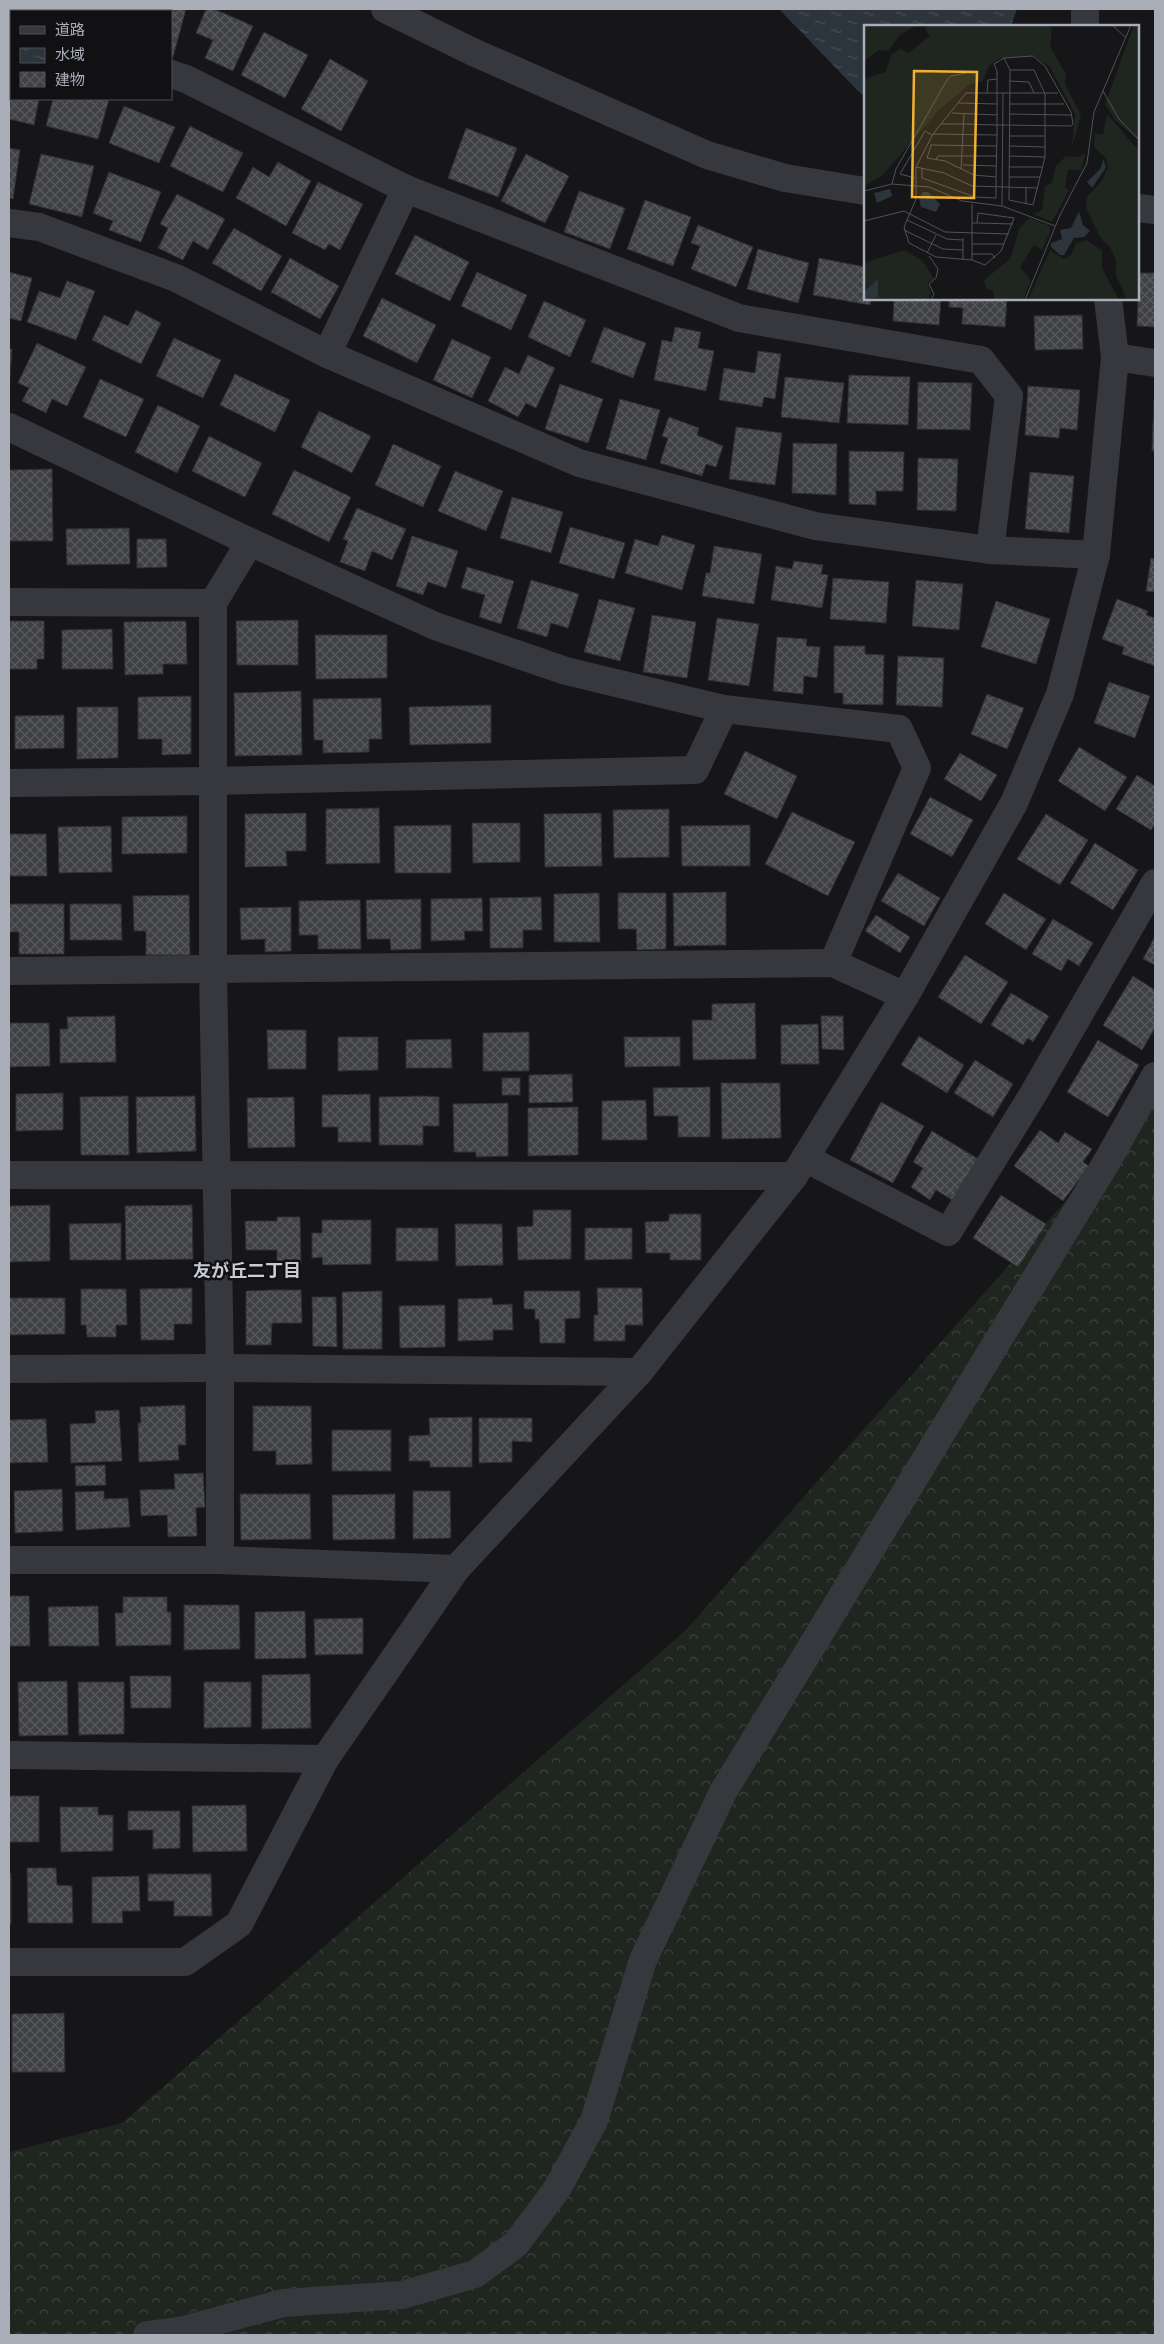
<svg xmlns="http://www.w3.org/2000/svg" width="1164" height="2344" font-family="'Source Sans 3','Noto Sans JP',sans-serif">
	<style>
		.forest { fill: url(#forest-crowns) }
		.water { fill: url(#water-ripples) }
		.building { fill: url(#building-cross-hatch); stroke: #303034 }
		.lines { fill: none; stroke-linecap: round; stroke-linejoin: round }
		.minor { stroke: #37383d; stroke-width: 28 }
		.labels { text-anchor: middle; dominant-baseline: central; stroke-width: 5; stroke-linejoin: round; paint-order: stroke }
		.neighbourhood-label { font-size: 18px; font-weight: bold; fill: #c9ccd4; stroke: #111113 }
		.inset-road { fill: none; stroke: #505258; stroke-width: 1 }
		.view { fill: #f2b134; fill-opacity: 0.15; stroke: #f2b134; stroke-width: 2.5 }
		.inset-edge { fill: none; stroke: #a8adb8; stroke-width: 2.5 }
	</style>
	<defs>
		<pattern id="forest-crowns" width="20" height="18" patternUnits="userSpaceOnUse" patternTransform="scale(1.25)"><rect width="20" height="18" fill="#1e261f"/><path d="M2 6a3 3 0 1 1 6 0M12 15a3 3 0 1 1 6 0" fill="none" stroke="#3c433d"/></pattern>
		<pattern id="water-ripples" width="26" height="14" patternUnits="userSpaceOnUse" patternTransform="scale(1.25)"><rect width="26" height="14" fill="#2c353c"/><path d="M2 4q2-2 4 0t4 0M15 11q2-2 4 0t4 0" fill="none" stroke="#485056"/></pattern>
		<pattern id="building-cross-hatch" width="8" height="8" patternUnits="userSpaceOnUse" patternTransform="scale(1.25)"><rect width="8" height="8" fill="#404145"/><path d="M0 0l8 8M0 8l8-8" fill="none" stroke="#595a5e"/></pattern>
	</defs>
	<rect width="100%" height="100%" fill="#161618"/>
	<path class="forest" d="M1155,1100V2335H9V2152L122,2123L685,1631Z"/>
	<path class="water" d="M779,9H1017L1011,26H865V95L860,93Z"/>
	<g class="building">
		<path d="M61,9H119L118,11H60Z"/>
		<path d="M138,9H186L173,57L171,56V11H137Z"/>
		<path d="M206,9H214L253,26L233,71L205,58L213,40L196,33Z"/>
		<path d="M264,32L308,55L285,98L241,75Z"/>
		<path d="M330,59L368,81L341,131L301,109Z"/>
		<path d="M9,69H11V99H39L34,125L9,119Z"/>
		<path d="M53,99H109L98,139L46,126Z"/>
		<path d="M124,106L175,127L159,163L109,143Z"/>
		<path d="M190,126L243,153L223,192L170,166Z"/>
		<path d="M466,128L517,148L498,197L448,178Z"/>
		<path d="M9,148L20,150L13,199L9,198Z"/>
		<path d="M41,154L94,166L82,217L29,204Z"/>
		<path d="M526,154L569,176L545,223L501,201Z"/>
		<path d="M278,162L311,181L286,226L236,198L253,167L269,177Z"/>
		<path d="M109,172L161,192L141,242L109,230L113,221L93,213Z"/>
		<path d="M318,182L363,204L340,250L329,244L325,250L292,233Z"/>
		<path d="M579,191L625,208L610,249L564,232Z"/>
		<path d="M177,194L225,219L208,250L193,241L183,260L158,248L168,228L160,224Z"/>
		<path d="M645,200L691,217L673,266L627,249Z"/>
		<path d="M698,225L753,247L736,287L691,269L700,246L691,243Z"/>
		<path d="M234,228L282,256L261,291L212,263Z"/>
		<path d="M415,235L469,262L450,301L395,274Z"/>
		<path d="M758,249L809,263L798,303L747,289Z"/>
		<path d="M290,258L339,286L320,319L271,292Z"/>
		<path d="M819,258L865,267V299H871L870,305L813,295Z"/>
		<path d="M9,272L32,278L21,321L9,318Z"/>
		<path d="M477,272L527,295L511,330L461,306Z"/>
		<path d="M1139,273H1155V327L1137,326Z"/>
		<path d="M67,281L95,291L76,340L27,322L39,291L60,298Z"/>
		<path d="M382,298L436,325L417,363L363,336Z"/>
		<path d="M894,299H941L939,325L893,321Z"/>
		<path d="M949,299H1007L1005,327L962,324L963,308L949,307Z"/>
		<path d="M544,301L586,320L570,357L528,337Z"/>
		<path d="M136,310L161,323L141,364L92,340L104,315L128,326Z"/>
		<path d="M1082,315L1083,349L1035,350L1034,316Z"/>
		<path d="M604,327L646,343L633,378L591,362Z"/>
		<path d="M675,327L701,332L698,348L714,351L706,391L654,380L662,340L672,342Z"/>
		<path d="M174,338L221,360L203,398L156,376Z"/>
		<path d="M452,339L491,357L472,398L433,380Z"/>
		<path d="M37,343L86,367L67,406L52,399L46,413L22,401L29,388L18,383Z"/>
		<path d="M9,349H12L9,391Z"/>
		<path d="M758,351L781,354L775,399L764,397L762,407L719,400L724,368L755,373Z"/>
		<path d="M528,355L555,368L536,408L526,403L518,417L488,401L505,367L519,374Z"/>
		<path d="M235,374L290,400L275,432L220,405Z"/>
		<path d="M849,375L910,377L908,425L847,423Z"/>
		<path d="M785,377L844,383L839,423L781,417Z"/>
		<path d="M100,379L144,399L126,437L83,417Z"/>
		<path d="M918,382L972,383L970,430L917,429Z"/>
		<path d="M560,384L603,399L588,443L545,429Z"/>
		<path d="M1028,386L1080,390L1077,430L1060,428L1059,438L1025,435Z"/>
		<path d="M620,399L660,410L646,460L606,449Z"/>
		<path d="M1154,400H1155V451H1152Z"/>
		<path d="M158,405L200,426L177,473L135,452Z"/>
		<path d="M319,411L371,436L352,473L301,447Z"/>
		<path d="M669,417L699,428L697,435L723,446L716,467L706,464L702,476L660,463L668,438L662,436Z"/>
		<path d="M736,427L782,433L775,485L729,479Z"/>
		<path d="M209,436L262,463L245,497L192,471Z"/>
		<path d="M793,443L837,444L836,495L792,493Z"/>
		<path d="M393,444L441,466L423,507L375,485Z"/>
		<path d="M849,451L904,452L903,491H876V505L849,504Z"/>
		<path d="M918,458L958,459L956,511L917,510Z"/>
		<path d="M52,469L53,541H9V470Z"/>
		<path d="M294,470L351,497L329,542L272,514Z"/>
		<path d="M455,471L503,491L486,531L438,511Z"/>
		<path d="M1030,472L1074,476L1069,533L1025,529Z"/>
		<path d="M512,497L563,512L551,553L500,538Z"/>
		<path d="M357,508L406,529L392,560L372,551L365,571L340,562L348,541L343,539Z"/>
		<path d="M570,527L625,543L614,579L559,563Z"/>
		<path d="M129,528L130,564L67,565L66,529Z"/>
		<path d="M662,535L695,545L682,590L625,573L635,539L658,546Z"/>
		<path d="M412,536L458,551L446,588L428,582L423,595L396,586Z"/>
		<path d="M137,539H166L167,567L137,568Z"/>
		<path d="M714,546L762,554L754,604L702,596L706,573H710Z"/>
		<path d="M1151,558L1155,559V592L1146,591Z"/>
		<path d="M794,561L823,565L821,574L828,575L822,608L771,600L776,566L792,569Z"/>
		<path d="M467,567L514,581L501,624L479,617L485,595L461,588Z"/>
		<path d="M833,578L889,582L886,623L830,619Z"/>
		<path d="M531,580L579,594L568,628L551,623L547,637L517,628Z"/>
		<path d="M916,580L963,584L959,630L912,626Z"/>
		<path d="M599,599L635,608L620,661L584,652Z"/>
		<path d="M1117,599L1148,611L1146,615L1155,618V666L1122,654L1124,647L1102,639Z"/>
		<path d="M996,601L1050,619L1036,664L981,647Z"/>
		<path d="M652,615L696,622L687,678L643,672Z"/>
		<path d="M717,618L759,624L749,686L708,680Z"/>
		<path d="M298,620V665H237L236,621Z"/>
		<path d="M9,621H44V659H37V669H9Z"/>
		<path d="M186,621L187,664H163V674L125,675L124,622Z"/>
		<path d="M112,629L113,669H62V630Z"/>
		<path d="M315,635H387V678L316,679Z"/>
		<path d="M777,637L807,639L806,646L820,647L817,678L804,676L803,694L773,691Z"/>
		<path d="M834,646H865V654L884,655L883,705L843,704V693H834Z"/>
		<path d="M898,656L944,658L942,707L896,705Z"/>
		<path d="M1109,682L1150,696L1135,738L1094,723Z"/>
		<path d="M301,691L302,755L235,756L234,693Z"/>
		<path d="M987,694L1024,708L1007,749L971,734Z"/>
		<path d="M191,696V754L162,755V739H138V697Z"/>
		<path d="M381,698L382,739H369V752L323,753V740H314L313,699Z"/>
		<path d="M491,705V743L410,745L409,707Z"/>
		<path d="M77,707H118V758L77,759Z"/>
		<path d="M64,715V748L15,749V716Z"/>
		<path d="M1079,747L1127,777L1105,811L1058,781Z"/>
		<path d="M745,751L797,776L777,819L724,794Z"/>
		<path d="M960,753L997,775L981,801L944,779Z"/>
		<path d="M1137,775L1155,786V824L1151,830L1116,809Z"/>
		<path d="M930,797L973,820L952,857L910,834Z"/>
		<path d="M379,808L380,863L326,864V809Z"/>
		<path d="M669,809V857L614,858L613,810Z"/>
		<path d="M792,812L855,842L828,896L765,864Z"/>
		<path d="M306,813V851H286L287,866L245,867V814Z"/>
		<path d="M601,813L602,866L545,867L544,814Z"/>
		<path d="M1046,814L1088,840L1060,885L1017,859Z"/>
		<path d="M187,816V853L122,854V817Z"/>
		<path d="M472,823H520V862L473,863Z"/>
		<path d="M451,825V873H395L394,826Z"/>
		<path d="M750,825V866H682L681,826Z"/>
		<path d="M111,826L112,872L59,873L58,827Z"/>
		<path d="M9,834H46L47,876H9Z"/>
		<path d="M1095,843L1138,870L1113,910L1070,883Z"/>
		<path d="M898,873L940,898L924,926L881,901Z"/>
		<path d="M726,892V945L674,946L673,893Z"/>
		<path d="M599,893L600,942H554V894Z"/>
		<path d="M618,893H666V949L637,950L636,929H618Z"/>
		<path d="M1004,893L1046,919L1026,950L985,924Z"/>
		<path d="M189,895L190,955H146V931H134L133,896Z"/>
		<path d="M541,897L542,930H523V948H490V898Z"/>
		<path d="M482,898L483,931H464L465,940L431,941V899Z"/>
		<path d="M421,899V949L391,950L390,939H367L366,900Z"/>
		<path d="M360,900L361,949H318V935H299V901Z"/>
		<path d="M9,904H64V954H19V932H9Z"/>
		<path d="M70,904H121L122,940H70Z"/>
		<path d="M291,907V951L265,952V939L241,940L240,908Z"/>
		<path d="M876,915L910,937L900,953L865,931Z"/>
		<path d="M1053,919L1093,943L1079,966L1068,959L1061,971L1032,954Z"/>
		<path d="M1155,936V965L1143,959Z"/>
		<path d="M965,955L1008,982L981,1024L938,997Z"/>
		<path d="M1133,976L1155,990V1028L1142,1050L1103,1025Z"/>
		<path d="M1011,993L1049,1016L1033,1042L1028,1038L1023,1045L991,1025Z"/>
		<path d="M755,1003L756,1059L693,1060L692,1020H712V1004Z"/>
		<path d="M115,1016L116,1062L60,1063V1029H68L67,1017Z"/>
		<path d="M821,1016H843L844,1050L822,1049Z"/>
		<path d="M9,1023H49L50,1066L9,1067Z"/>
		<path d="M818,1024L819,1064H781V1025Z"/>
		<path d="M267,1030H306V1069H268Z"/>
		<path d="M529,1032V1071H483V1033Z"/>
		<path d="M919,1036L964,1065L947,1093L901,1065Z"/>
		<path d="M338,1037H378V1070L338,1071Z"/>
		<path d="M624,1037H680V1066L625,1067Z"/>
		<path d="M451,1039L452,1068H406V1040Z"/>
		<path d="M1098,1040L1139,1065L1108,1117L1067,1092Z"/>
		<path d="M975,1060L1013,1084L993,1117L954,1093Z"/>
		<path d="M572,1074L573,1102L529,1103V1075Z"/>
		<rect x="502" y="1078" width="18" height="17"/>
		<path d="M721,1083H780L781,1138L722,1139Z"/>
		<path d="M710,1087V1137H678V1116H654L653,1088Z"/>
		<path d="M63,1093V1130L16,1131V1094Z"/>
		<path d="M370,1094L371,1142H338V1127H322V1095Z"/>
		<path d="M128,1096L129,1155H81L80,1097Z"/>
		<path d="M195,1096L196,1151L137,1153L136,1097Z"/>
		<path d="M423,1096L439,1097V1126H423V1145H379V1097Z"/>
		<path d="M294,1097L295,1147L248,1148L247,1098Z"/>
		<path d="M646,1100L647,1140H602V1101Z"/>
		<path d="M881,1102L924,1126L893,1183L850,1160Z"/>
		<path d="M508,1103V1156L476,1157V1152H454L453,1104Z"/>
		<path d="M578,1107V1155L528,1156V1108Z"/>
		<path d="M1040,1130L1058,1143L1065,1132L1092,1149L1083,1162L1089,1166L1063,1201L1014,1166Z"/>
		<path d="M932,1131L980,1160L954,1201L936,1190L930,1200L911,1187L923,1168L913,1162Z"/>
		<path d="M1001,1195L1046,1224L1018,1267L973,1238Z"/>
		<path d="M50,1205V1261L9,1262V1206Z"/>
		<path d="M192,1205L193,1259L126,1260L125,1206Z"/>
		<path d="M533,1210H571V1259L518,1260L517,1227L533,1226Z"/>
		<path d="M669,1214H701V1260H670V1253H646L645,1222L669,1221Z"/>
		<path d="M277,1217H300L301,1265L277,1266V1250H246L245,1221H277Z"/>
		<path d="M322,1220H371V1264L323,1265L322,1257L312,1258V1233H322Z"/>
		<path d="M121,1223V1260H70L69,1224Z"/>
		<path d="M455,1224H502L503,1265L456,1266Z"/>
		<rect x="396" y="1228" width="42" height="33"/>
		<path d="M585,1228H632V1259L585,1260Z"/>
		<path d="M192,1288V1324H174V1340H141L140,1289Z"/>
		<path d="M597,1288H642L643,1325H625V1341H594V1315H598Z"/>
		<path d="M81,1289H126L127,1325H116V1337H87L86,1325H81Z"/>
		<path d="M271,1290H301L302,1323H272L271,1345H246V1291Z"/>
		<path d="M382,1291V1349H343L342,1292Z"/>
		<path d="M524,1291H580V1318L565,1319V1343H540L539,1319H535V1309H524Z"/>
		<path d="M312,1297H336L337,1347L313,1346Z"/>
		<path d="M9,1298H65V1334L9,1335Z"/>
		<path d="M492,1298L493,1305L512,1304L513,1330H493V1340L458,1341V1299Z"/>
		<path d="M445,1305V1347L400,1348L399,1306Z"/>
		<path d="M185,1405L186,1445H178L179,1460L139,1462L138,1423H141L140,1407Z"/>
		<path d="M253,1406H311L312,1464L276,1465V1451H253Z"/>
		<path d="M119,1410L122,1461L71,1463L70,1424L96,1423L95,1411Z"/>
		<path d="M472,1417V1467H430V1461H409V1436L430,1435L429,1418Z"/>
		<path d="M479,1418H532V1442L512,1441V1462L479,1463Z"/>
		<path d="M46,1419L48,1462L9,1463V1420Z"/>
		<rect x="332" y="1430" width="59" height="41"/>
		<path d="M105,1465L106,1485L76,1486L75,1466Z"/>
		<path d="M203,1473L205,1507L196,1508L197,1536L168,1537L167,1515L141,1516L140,1490L175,1489L174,1474Z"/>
		<path d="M62,1489L63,1531L15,1533L14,1491Z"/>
		<path d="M104,1491V1499L128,1498L130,1527L76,1530L75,1492Z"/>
		<path d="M413,1491H450L451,1538L413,1539Z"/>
		<path d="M240,1494H310L311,1539L241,1540Z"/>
		<path d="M395,1494V1539L333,1540L332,1495Z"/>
		<path d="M9,1596H29L30,1646H9Z"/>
		<path d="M123,1597H167V1612H171V1645L116,1646L115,1613H123Z"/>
		<path d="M184,1605H239L240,1649L184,1650Z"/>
		<path d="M98,1606L99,1646H49L48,1607Z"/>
		<path d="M305,1611L306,1658L255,1659V1612Z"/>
		<path d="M363,1618V1654L315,1655L314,1619Z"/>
		<path d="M310,1674L311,1728L262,1729V1675Z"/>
		<path d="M130,1676H171V1708H131Z"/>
		<path d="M67,1681L68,1735L19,1736L18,1682Z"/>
		<path d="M78,1682H124V1734L79,1735Z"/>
		<path d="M204,1682H251V1727L204,1728Z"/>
		<rect x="9" y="1796" width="30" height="46"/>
		<path d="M246,1805L247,1851L193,1852L192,1806Z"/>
		<path d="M60,1807H98V1815H113V1851L61,1852Z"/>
		<path d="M128,1811H180V1848L153,1849V1830H128Z"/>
		<path d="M27,1868H56L57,1885L72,1886L73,1923H28Z"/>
		<rect x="9" y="1873" width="2" height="51"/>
		<path d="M148,1874H211L212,1916H174V1901H148Z"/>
		<path d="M139,1876L140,1911H122L123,1923H92V1877Z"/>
		<path d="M64,2013L65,2072H12V2014Z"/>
	</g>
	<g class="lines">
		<g class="minor">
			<path d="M385,9L473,52L707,155L785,178L865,191"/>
			<path d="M9,25L11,26"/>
			<path d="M1085,26V9"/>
			<path d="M171,74L186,79L406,189L739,318L981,360L1009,396L990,550"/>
			<path d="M1138,208L1155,210"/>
			<path d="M9,223L39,227L176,278L327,354L579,463L815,526L990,550L1096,555L1115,357L1108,299"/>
			<path d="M327,354L406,189"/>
			<path d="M1115,357L1155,363"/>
			<path d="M9,427L250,542L435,626L566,671L724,709L899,729L917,768L833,963"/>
			<path d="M9,602L213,603"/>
			<path d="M9,783L214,781L695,770L724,709"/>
			<path d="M9,971L833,963L905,996"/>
			<path d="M805,1158L948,1232L1032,1096L1155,883"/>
			<path d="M9,1175L794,1176"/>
			<path d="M9,1369L220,1368L639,1372"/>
			<path d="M9,1560H220L456,1569"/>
			<path d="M220,1560V1368L213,969V603L250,542"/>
			<path d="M9,1755L325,1759"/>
			<path d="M9,1962H185L239,1924L325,1759L456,1569L639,1372L794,1176L905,996L1014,803L1060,694L1096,555"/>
			<path d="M147,2335L184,2330L283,2303L402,2295L475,2274L516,2244L557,2189L594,2121L643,1960L723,1792L1106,1163L1155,1076"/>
		</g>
	</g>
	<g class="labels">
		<g class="neighbourhood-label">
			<text x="247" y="1271">友が丘二丁目</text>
		</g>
	</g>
	<g transform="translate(864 25)">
		<rect width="275" height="275" fill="#161618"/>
		<path d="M270,0H275V115L251,95L241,79ZM222,215L238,225V243L255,275H164L186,225L200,234L207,230L212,218Z" fill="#1e261f"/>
		<path d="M0,0H53L35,11L24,26L14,25L0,37ZM65,0H182L188,3L186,22L202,49L201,59L217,90L208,122L211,89L186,42L170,31L136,33L125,41L119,56L106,59L75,85L18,151L0,161V54L21,47L28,29L37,24L44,28L66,11L61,4ZM243,89L275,126V275H263L252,251V235L247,224L236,212L223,185L222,173L239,154L244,141L242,133L230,122L231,108L239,110ZM221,128L217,145H204L201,162L205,165L188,197L169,189L178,185L181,162L188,157L192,141L202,131L215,132ZM166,193L186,201V207L178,225L170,220L156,242L167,255L159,275H129L130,267L122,263L120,255L146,234L156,202ZM40,225L59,236L70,254L63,258L67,267L64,275H0V238Z" fill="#1e261f"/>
		<path d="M239,134L242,142L228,163L223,157L237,143ZM26,164L28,171L13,178L10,168ZM59,167H64L76,179L72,187L57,182L55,173ZM215,187L219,200L226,206L220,212L210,213L200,230H196L187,222V218L198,214L196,205L207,203ZM14,254V272L0,275V267Z" fill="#2c353c"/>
		<path class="inset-road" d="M248,0L261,12M140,33L146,45L145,175L169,180L181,132V69L170,45H146M145,56L165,57L170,68M239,66L255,94L275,115M123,68L124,55L133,54M95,78L133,79M145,79H200M88,88L133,90M145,89L207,90M69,109L133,110M145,111H181M66,120L132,121M67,121L63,133L81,136L110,150L132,152M145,121L181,122M145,131L181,132M72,134L74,131H132M99,140L132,141M52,142L69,109L102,68H194M145,142H178M58,143V153L111,172L132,173V152L133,110V46L130,39L140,33L169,31L181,41L207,87L209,99L207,101L139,100H133L100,99H77M97,144L100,89M145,152H176M51,153L36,149L61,106L68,110M28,159L32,144L83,55L87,51L107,47M162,162V179M0,166L28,159L65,162L98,176L138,181L191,201M138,181L139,68M43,195L83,214L99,215M0,196L40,186L81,207L145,209M108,198H113L114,188L150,193L137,226L121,240L108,235L72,232L45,218L40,202L52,174V142L80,148L108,161L174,163M113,198L149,199M40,205L79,224L99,225M108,219H140M63,228L72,210M108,229H128L131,233M65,231L74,244L72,253L65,259L70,269L67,275M99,235V213M108,235V179M161,275L196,190L223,138L230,87L267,0"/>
		<path class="view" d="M50,46L113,47L110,173L48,172Z"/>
		<rect width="275" height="275" class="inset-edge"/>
	</g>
	<rect width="1164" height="2344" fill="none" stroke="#a8adb8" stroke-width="20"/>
	<rect x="10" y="10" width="162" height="90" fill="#111113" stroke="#4d4f55"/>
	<rect x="20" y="26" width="25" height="8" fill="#37383d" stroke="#4d4f55"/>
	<text x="55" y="35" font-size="15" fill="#a8adb8">道路</text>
	<rect x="20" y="48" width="25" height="15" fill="url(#water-ripples)" stroke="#4d4f55"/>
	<text x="55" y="60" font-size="15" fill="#a8adb8">水域</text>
	<rect x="20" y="72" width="25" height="15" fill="url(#building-cross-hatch)" stroke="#4d4f55"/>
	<text x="55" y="85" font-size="15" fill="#a8adb8">建物</text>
</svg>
